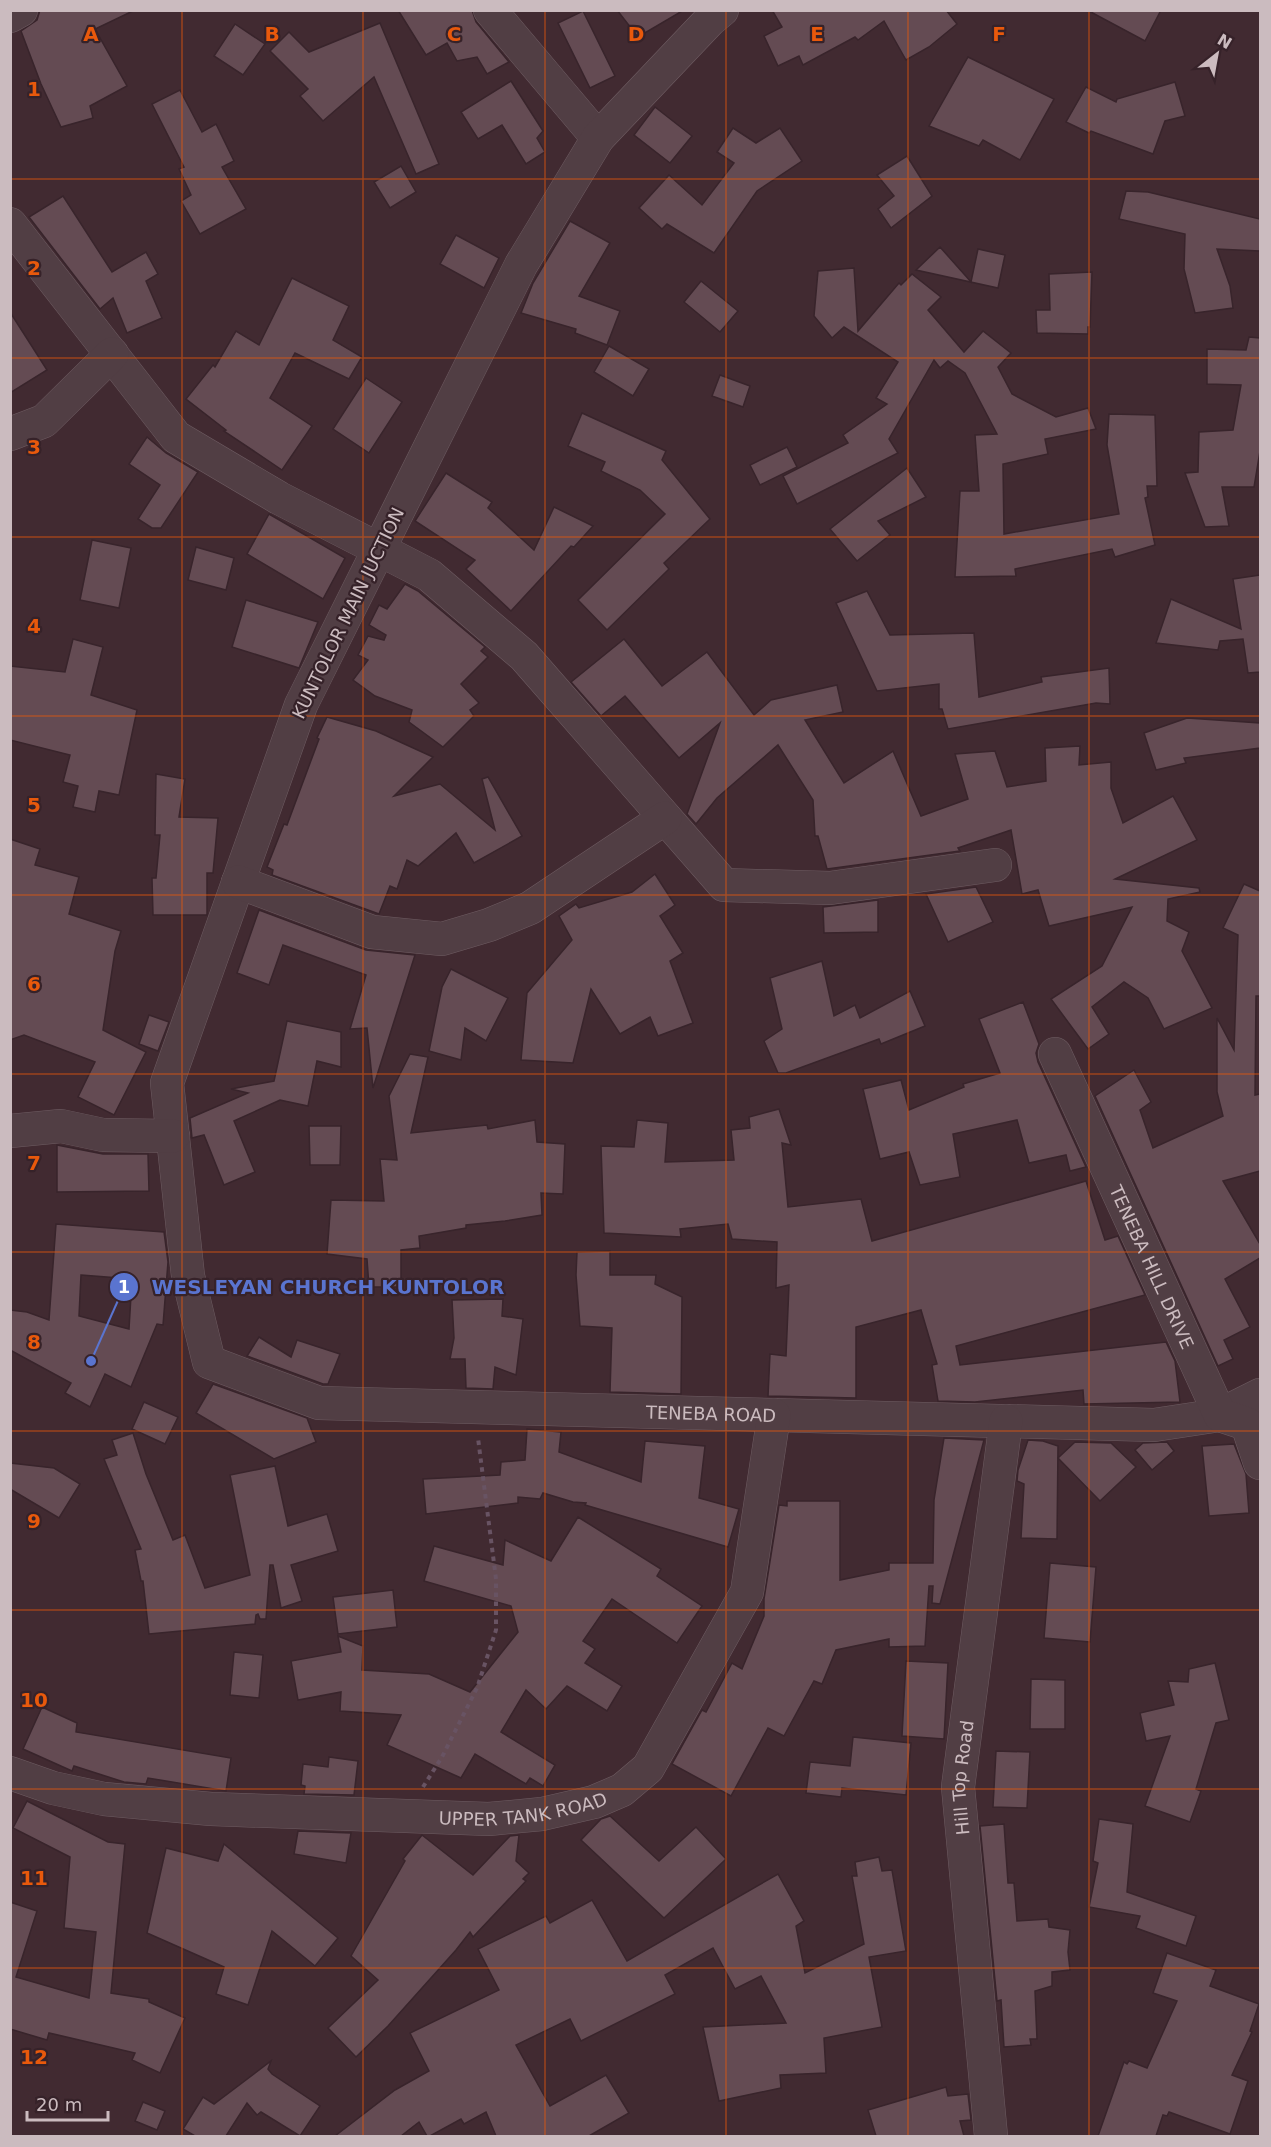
<svg xmlns="http://www.w3.org/2000/svg" width="1271" height="2147" font-family="'DejaVu Sans',sans-serif">
	<style>
		.building { fill: #644b53; stroke: #38242b; stroke-width: 1.5; fill-rule: evenodd }
		.lines { fill: none; stroke-linecap: round; stroke-linejoin: round }
		.minor-casing { stroke: #6e5c62; stroke-width: 34 }
		.path { stroke: #685363; stroke-width: 4; stroke-dasharray: 4.5 4.5; stroke-linecap: butt }
		.minor { stroke: #513e44; stroke-width: 33 }
		.grid { fill: none; stroke: #e8590c; stroke-width: 1.5; stroke-opacity: 0.55 }
		.labels { text-anchor: middle; dominant-baseline: central; stroke-width: 4.5; stroke-linejoin: round; paint-order: stroke }
		.street-label { font-size: 18px; fill: #cbbbbf; stroke: #362229 }
		.grid-label { font-size: 20px; text-anchor: middle; font-weight: bold; fill: #e8590c; stroke: #362229; stroke-width: 4.5; stroke-linejoin: round; paint-order: stroke }
		.leader { fill: none; stroke: #5a74cf; stroke-width: 2 }
		.callout-dot { fill: #5a74cf; stroke: #362229; stroke-width: 2 }
		.mark-label { font-size: 18px; text-anchor: middle; font-weight: bold; fill: #fff }
		.callout-label { font-size: 20px; text-anchor: middle; font-weight: bold; fill: #5a74cf; stroke: #362229; stroke-width: 4.5; stroke-linejoin: round; paint-order: stroke }
	</style>
	<rect width="100%" height="100%" fill="#412a31"/>
	<g class="building">
		<path d="M40,10H135L95,29L127,86L90,106L93,118L61,127L41,84L21,31L37,20Z"/>
		<path d="M398,10H472L476,22L509,62L487,74L477,57L457,61L447,43L426,55Z"/>
		<path d="M617,10H684L638,37Z"/>
		<path d="M772,10H946L957,24L929,47L906,60L884,21L858,40L855,37L803,65L799,56L778,66L764,36L782,27Z"/>
		<path d="M1087,10H1161L1145,41Z"/>
		<path d="M583,11L615,76L590,88L558,23Z"/>
		<path d="M380,23L439,164L416,174L374,77L323,121L300,96L308,89L270,51L289,32L309,52Z"/>
		<path d="M235,24L265,44L243,75L214,56Z"/>
		<path d="M968,57L1054,99L1020,160L983,140L979,146L929,126Z"/>
		<path d="M511,81L543,131L537,138L545,152L526,164L502,125L478,139L461,112Z"/>
		<path d="M1175,82L1185,116L1165,121L1153,154L1091,131L1089,133L1066,122L1086,87L1116,102L1117,99Z"/>
		<path d="M180,90L202,132L216,124L234,161L222,167L246,209L200,234L181,201L191,195L179,169L184,167L152,104Z"/>
		<path d="M655,107L692,136L670,163L634,135Z"/>
		<path d="M733,128L756,143L780,128L802,161L757,191L714,253L667,224L662,229L639,208L669,175L702,205L734,163L717,152Z"/>
		<path d="M907,156L932,196L891,228L878,209L894,196L877,175Z"/>
		<path d="M401,166L416,192L390,208L374,182Z"/>
		<path d="M1126,191L1148,192L1260,219V251L1217,249L1230,286L1233,308L1195,313L1184,269L1185,234L1119,219Z"/>
		<path d="M63,196L112,272L146,252L158,274L146,281L162,318L127,333L113,298L100,309L29,217Z"/>
		<path d="M570,221L610,243L579,296L620,311L607,345L575,333L576,329L521,313L533,283Z"/>
		<path d="M456,235L499,258L484,288L440,264Z"/>
		<path d="M940,247L971,282L978,249L1005,255L998,288L916,270Z"/>
		<path d="M854,268L858,331L899,283L901,285L912,274L941,297L928,310L964,352L983,331L1011,353L998,367L1012,394L1056,417L1088,408L1096,429L1045,439L1048,454L1003,464L1004,534L1119,514L1107,445L1109,414L1155,415L1157,486H1147L1148,497L1145,498L1155,545L1115,557L1112,549L1015,569L1016,576L955,577L960,491H979L975,435L997,434L965,373L948,361L940,368L934,360L889,439L898,453L797,504L783,476L848,443L843,435L887,404L876,398L898,362L844,327L832,338L814,316L818,271Z"/>
		<path d="M1092,272L1090,327H1088V334L1037,333L1036,310H1050L1049,274Z"/>
		<path d="M292,278L349,306L333,340L362,357L349,379L295,353L270,398L312,426L282,470L224,431L226,430L186,399L213,365L215,367L236,331L259,345Z"/>
		<path d="M701,281L738,311L720,332L684,302Z"/>
		<path d="M10,312L47,370L10,393Z"/>
		<path d="M1249,337L1260,338V451L1254,487H1222L1229,526L1205,527L1185,473L1198,472L1199,432L1233,430L1241,385L1207,384V349L1246,350Z"/>
		<path d="M609,346L649,369L633,396L594,372Z"/>
		<path d="M720,375L750,386L743,407L712,396Z"/>
		<path d="M366,378L402,402L369,453L333,429Z"/>
		<path d="M582,413L666,451L662,460L710,519L664,563L669,569L607,630L578,600L665,514L640,490L601,471L605,462L568,446Z"/>
		<path d="M147,437L166,453L198,472L161,528H152L138,519L160,485L129,464Z"/>
		<path d="M787,447L797,467L760,485L750,465Z"/>
		<path d="M907,468L926,497L878,521L890,535L857,561L830,529Z"/>
		<path d="M446,473L492,502L488,508L534,550L554,507L593,526L574,547L571,546L511,611L466,569L475,560L415,521Z"/>
		<path d="M269,514L345,558L323,599L247,554Z"/>
		<path d="M92,540L131,548L119,608L80,600Z"/>
		<path d="M196,547L234,558L226,590L188,580Z"/>
		<path d="M1260,575V672L1248,673L1243,639L1220,641L1218,650L1156,643L1171,599L1241,629L1233,579Z"/>
		<path d="M405,584L418,591L485,647L481,651L488,657L461,684L479,703L470,710L474,716L443,747L409,722L412,710L375,696L353,680L368,660L358,655L368,636L384,640L386,635L369,625L379,605L387,609Z"/>
		<path d="M867,591L890,635L974,633L979,697L1042,682L1041,677L1109,668L1110,704L1096,703L948,729L942,709H939V684L877,691L836,603Z"/>
		<path d="M246,600L318,622L299,668L232,647Z"/>
		<path d="M73,639L103,647L91,695L137,710L119,795L99,791L95,812L73,807L78,786L63,782L70,755L10,740V666L65,672Z"/>
		<path d="M624,639L662,686L707,652L754,715L771,700L837,685L843,712L805,720L844,783L893,751L921,816L968,799L955,754L995,751L1007,787L1046,781L1045,748L1080,746L1079,765L1111,762V788L1123,823L1173,796L1197,840L1115,879L1199,888L1200,892L1168,899L1167,921L1189,932L1182,951L1212,1008L1164,1029L1148,998L1124,982L1092,1007L1109,1034L1088,1049L1051,999L1102,966L1132,907L1049,926L1038,890L1022,894L1011,830L958,848L960,851L827,869L818,836H815L813,800L778,745L717,798L696,824L687,814L720,723L679,758L625,696L601,716L571,682Z"/>
		<path d="M327,717L376,731L433,757L394,796L440,784L495,830L482,779L488,777L522,836L474,863L456,833L418,866L407,860L397,889L390,886L379,914L272,875L273,870L267,867L284,824L287,825L319,739L317,738Z"/>
		<path d="M1187,718L1260,723V748L1184,758L1186,763L1156,770L1144,733Z"/>
		<path d="M156,774L185,779L179,817L218,818L213,873H207V915H153L152,878H156L160,835H155Z"/>
		<path d="M10,839L40,849L35,865L79,877L69,914L121,931L115,951L103,1030L146,1052L114,1115L78,1097L95,1062L24,1035L10,1040Z"/>
		<path d="M655,874L675,905L660,916L683,953L670,961L693,1023L658,1036L650,1017L620,1034L591,989L573,1063L521,1060L527,993L572,940L559,916L576,904L579,908L632,892Z"/>
		<path d="M1244,884L1260,891V996H1256L1255,1095L1260,1094V1171L1223,1181L1260,1244V1258L1225,1279L1250,1327L1224,1340L1233,1359L1218,1366L1095,1096L1134,1070L1151,1102L1140,1110L1153,1148L1223,1116L1217,1092V1018L1234,1050L1238,935L1223,928Z"/>
		<path d="M976,887L993,922L948,942L926,894Z"/>
		<path d="M878,900V932L824,933L823,907Z"/>
		<path d="M259,910L366,950L415,955L373,1088L367,1028L350,1029L366,975L283,945L269,985L237,973Z"/>
		<path d="M822,961L834,1016L855,1005L860,1018L910,991L925,1026L881,1044L879,1039L786,1073H778L764,1041L782,1029L770,978Z"/>
		<path d="M451,969L508,998L486,1041L465,1028L461,1060L429,1051L442,987Z"/>
		<path d="M1023,1002L1039,1044L1036,1053L1038,1062L1086,1167L1070,1171L1066,1155L1029,1163L1017,1120L953,1134L960,1177L920,1185L909,1152L880,1159L863,1089L901,1080L909,1110L964,1087L963,1084L1000,1073L979,1019Z"/>
		<path d="M149,1015L169,1022L158,1051L139,1044Z"/>
		<path d="M287,1021L341,1032V1067L317,1061L308,1106L280,1100L234,1121L255,1172L224,1185L204,1135L192,1138L190,1118L248,1093L231,1089L274,1081Z"/>
		<path d="M410,1054L428,1057L411,1133L487,1125L488,1129L535,1120L537,1142L565,1144L563,1194L541,1193L542,1215L505,1221L466,1225V1228L419,1236L420,1248L401,1250V1287H369L367,1259L327,1254L331,1200L384,1201L380,1159L397,1160L389,1096Z"/>
		<path d="M779,1109L791,1145L782,1143L788,1207L861,1199L872,1241L1086,1181L1105,1240L1118,1236L1145,1295L956,1346L960,1365L1166,1342L1175,1361L1180,1402L1084,1404L1083,1390L975,1402L938,1401L932,1365L937,1364L921,1310L856,1327V1398L768,1396L770,1354L786,1356L789,1285L776,1288L777,1242L732,1239L728,1224L680,1229L681,1237L604,1233L601,1146L634,1147L637,1120L668,1123L665,1162L734,1160L731,1130L750,1128L749,1117Z"/>
		<path d="M309,1126H341L340,1165H310Z"/>
		<path d="M57,1145L103,1154H148L149,1191L57,1192Z"/>
		<path d="M56,1224L164,1232L168,1262L163,1325L157,1324L131,1387L105,1374L90,1407L65,1393L71,1383L10,1350V1310L27,1312L49,1320ZM81,1275L132,1279L129,1329L79,1316Z"/>
		<path d="M610,1251V1275H656L655,1284L682,1297L681,1394L610,1392L612,1328L580,1326L576,1275L577,1252Z"/>
		<path d="M503,1299L502,1316L523,1319L516,1375L495,1367L493,1389L466,1388L465,1359H450L454,1338L452,1300Z"/>
		<path d="M259,1337L291,1357L297,1340L340,1354L328,1384H323L247,1356Z"/>
		<path d="M213,1384L307,1418L316,1442L274,1459L196,1413Z"/>
		<path d="M144,1402L178,1417L165,1444L132,1429Z"/>
		<path d="M527,1429L561,1432L559,1452L641,1482L645,1441L705,1446L699,1498L739,1509L728,1547L585,1505L586,1503L573,1502L543,1493L540,1499L518,1497V1503L426,1514L423,1479L500,1475L501,1462L525,1460Z"/>
		<path d="M133,1433L146,1474L173,1540L185,1535L205,1588L250,1575L230,1475L275,1466L288,1526L327,1514L338,1551L291,1565L302,1601L281,1608L273,1565H270L266,1619H260L258,1614L256,1615L255,1624L149,1634L143,1581H141L135,1550L141,1549L104,1459L117,1455L112,1440Z"/>
		<path d="M944,1438L984,1440L940,1604L932,1603L933,1586H929L925,1646L889,1647V1639L836,1650L822,1684L814,1681L784,1736L768,1728L731,1796L672,1764L702,1710L706,1712L732,1663L742,1669L764,1616V1599L779,1505L787,1506V1501H840V1580L889,1570V1563H933L934,1500Z"/>
		<path d="M1028,1440L1043,1441L1058,1446L1057,1539L1021,1538L1024,1484L1017,1481L1018,1470Z"/>
		<path d="M1075,1442L1111,1443L1136,1467L1100,1501L1058,1458Z"/>
		<path d="M1167,1442L1174,1451L1152,1470L1135,1450L1143,1443Z"/>
		<path d="M1234,1444L1246,1474L1249,1513L1209,1516L1202,1446Z"/>
		<path d="M10,1463L54,1468L80,1484L59,1518L10,1489Z"/>
		<path d="M578,1517L661,1569L657,1576L702,1606L677,1643L612,1599L583,1641L595,1649L585,1663L622,1686L607,1711L567,1686L546,1709L526,1690L501,1732L555,1765L543,1786L530,1778L526,1784L475,1754L461,1778L387,1745L401,1715L340,1711L341,1692L298,1700L291,1661L341,1652L338,1636L363,1646L362,1670L429,1674L470,1692L518,1632L511,1606L424,1581L434,1546L503,1565L505,1540L551,1561Z"/>
		<path d="M1050,1563L1096,1567L1090,1642L1044,1638Z"/>
		<path d="M393,1590L397,1627L338,1634L333,1597Z"/>
		<path d="M234,1652L263,1655L259,1698L230,1695Z"/>
		<path d="M906,1661L948,1663L944,1739L902,1736Z"/>
		<path d="M1215,1663L1229,1720L1216,1723L1196,1789L1201,1791L1190,1822L1145,1806L1170,1736L1146,1741L1140,1713L1174,1705L1168,1681L1188,1682L1189,1669Z"/>
		<path d="M1031,1679L1065,1680V1729H1030Z"/>
		<path d="M42,1707L77,1723L76,1732L231,1758L226,1791L148,1778L146,1784L124,1782L74,1766L72,1771L23,1749Z"/>
		<path d="M853,1737L911,1743L906,1795L842,1788L841,1797L806,1793L810,1762L850,1766Z"/>
		<path d="M996,1751L1030,1752L1027,1808L993,1807Z"/>
		<path d="M329,1757L358,1761L354,1795L304,1794L305,1786L301,1785L303,1764L328,1767Z"/>
		<path d="M27,1801L108,1842L125,1844L111,1993L149,1999V2002L185,2018L160,2073L132,2060L135,2053L49,2033L47,2040L10,2029V1902L37,1911L16,1977L89,1998L96,1932L64,1928L70,1857L13,1828Z"/>
		<path d="M610,1816L659,1861L696,1827L726,1859L664,1918L581,1840L601,1819Z"/>
		<path d="M1099,1819L1133,1824L1127,1892L1196,1916L1186,1946L1136,1928L1140,1916L1089,1907L1098,1863L1093,1861Z"/>
		<path d="M1004,1824L1008,1883H1014L1017,1921L1048,1919L1049,1927L1070,1930L1068,1952L1070,1970L1052,1972V1986L1035,1991L1037,2039H1030L1031,2045L1004,2047L1001,2000L997,2001L980,1826Z"/>
		<path d="M298,1831L351,1833L346,1863L294,1854Z"/>
		<path d="M422,1835L473,1875L510,1836L519,1835L516,1861L529,1873L523,1879L526,1881L473,1937L470,1932L456,1950L388,2026L356,2057L328,2028L378,1980L351,1956L405,1861L403,1859Z"/>
		<path d="M224,1844L338,1938L315,1966L272,1931L248,2005L216,1994L224,1967L147,1933L166,1848L218,1861Z"/>
		<path d="M879,1857L882,1871L892,1870L906,1951L869,1957L882,2027L824,2038L826,2073L780,2075L781,2088L719,2101L703,2027L786,2023L761,1976L735,1989L713,1948L665,1975L675,1994L581,2041L570,2019L516,2045L550,2106L606,2075L629,2113L589,2136H496L486,2112L464,2124L461,2119L430,2136H427L419,2122L401,2136H335L395,2090L429,2071L410,2033L499,1990L478,1949L546,1916L550,1923L592,1900L627,1961L778,1874L804,1921L796,1926L805,1973L864,1944L852,1876H857L855,1862Z"/>
		<path d="M1167,1953L1216,1970L1210,1986L1259,2004L1250,2031L1252,2032L1232,2075L1248,2081L1230,2134L1169,2112L1167,2116L1163,2115L1156,2136H1098L1124,2062L1127,2064L1129,2061L1147,2068L1177,2001L1153,1993Z"/>
		<path d="M271,2061L268,2069L272,2074L320,2106L300,2136L261,2112L257,2115L247,2103L226,2136H195L183,2129L203,2097L214,2104Z"/>
		<path d="M946,2087L948,2096L968,2094L971,2120L960,2121L964,2136H876L868,2110Z"/>
		<path d="M143,2102L165,2111L157,2130L135,2121Z"/>
	</g>
	<g class="lines">
		<g class="minor-casing">
			<g id="minor">
				<path d="M490,10L598,138"/>
				<path id="s1" d="M722,10L710,20L598,138L521,265L301,705L167,1083L188,1276L209,1362L319,1403L1154,1425L1220,1415L1260,1395"/>
				<path d="M10,16L21,10"/>
				<path d="M10,224L176,437L279,498L429,575L524,656L724,885L830,888L995,865"/>
				<path d="M10,434L44,421L112,354"/>
				<path d="M238,882L372,932L442,939L489,925L530,908L665,818"/>
				<path id="s2" d="M1055,1054L1220,1415L1247,1424L1260,1463"/>
				<path d="M10,1131L61,1126L103,1135L173,1136"/>
				<path id="s3" d="M10,1773L53,1788L104,1799L211,1809L489,1819L542,1814L594,1802L622,1790L648,1768L747,1592L774,1415"/>
				<path id="s4" d="M991,2136L958,1787L1006,1421"/>
			</g>
		</g>
		<path class="path" d="M423,1787L442,1757L477,1688L496,1630V1579L478,1438"/>
		<use href="#minor" class="minor"/>
	</g>
	<path class="grid" d="M182,10V2136M363,10V2136M545,10V2136M726,10V2136M908,10V2136M1089,10V2136M10,179H1260M10,358H1260M10,537H1260M10,716H1260M10,895H1260M10,1074H1260M10,1252H1260M10,1431H1260M10,1610H1260M10,1789H1260M10,1968H1260"/>
	<g class="labels">
		<g class="street-label">
			<text transform="translate(348 613) rotate(-64)">KUNTOLOR MAIN JUCTION</text>
			<text stroke="none"><textPath href="#s2" startOffset="234">TENEBA HILL DRIVE</textPath></text>
			<text stroke="none"><textPath href="#s1" startOffset="2012">TENEBA ROAD</textPath></text>
			<text stroke="none"><textPath href="#s4" startOffset="360">Hill Top Road</textPath></text>
			<text stroke="none"><textPath href="#s3" startOffset="518">UPPER TANK ROAD</textPath></text>
		</g>
	</g>
	<g class="grid-label">
		<text x="91" y="41">A</text>
		<text x="272" y="41">B</text>
		<text x="454" y="41">C</text>
		<text x="636" y="41">D</text>
		<text x="817" y="41">E</text>
		<text x="999" y="41">F</text>
		<text x="34" y="96">1</text>
		<text x="34" y="275">2</text>
		<text x="34" y="454">3</text>
		<text x="34" y="633">4</text>
		<text x="34" y="812">5</text>
		<text x="34" y="991">6</text>
		<text x="34" y="1170">7</text>
		<text x="34" y="1349">8</text>
		<text x="34" y="1528">9</text>
		<text x="34" y="1707">10</text>
		<text x="34" y="1885">11</text>
		<text x="34" y="2064">12</text>
	</g>
	<path class="leader" d="M91 1361L124 1287"/>
	<g class="callout-dot">
		<circle cx="91" cy="1361" r="6"/>
		<circle cx="124" cy="1287" r="15"/>
	</g>
	<g class="mark-label">
		<text x="124" y="1293">1</text>
	</g>
	<g class="callout-label">
		<text x="328" y="1294">WESLEYAN CHURCH KUNTOLOR</text>
	</g>
	<rect width="1271" height="2147" fill="none" stroke="#cbbbbf" stroke-width="24"/>
	<g transform="translate(1217 54) rotate(31)" stroke="#362229" stroke-width="4.5" paint-order="stroke">
	<path d="M0-4.5L10 22L0 15L-10 22Z" fill="#cbbbbf"/>
	<text y="-9" font-size="16" font-weight="bold" text-anchor="middle" fill="#cbbbbf">N</text>
	</g>
	<path d="M27 2111v9h81v-9" fill="none" stroke="#cbbbbf" stroke-width="3"/>
	<text x="36" y="2111" font-size="18" fill="#cbbbbf" stroke="#362229" stroke-width="4.5" paint-order="stroke">20 m</text>
</svg>
